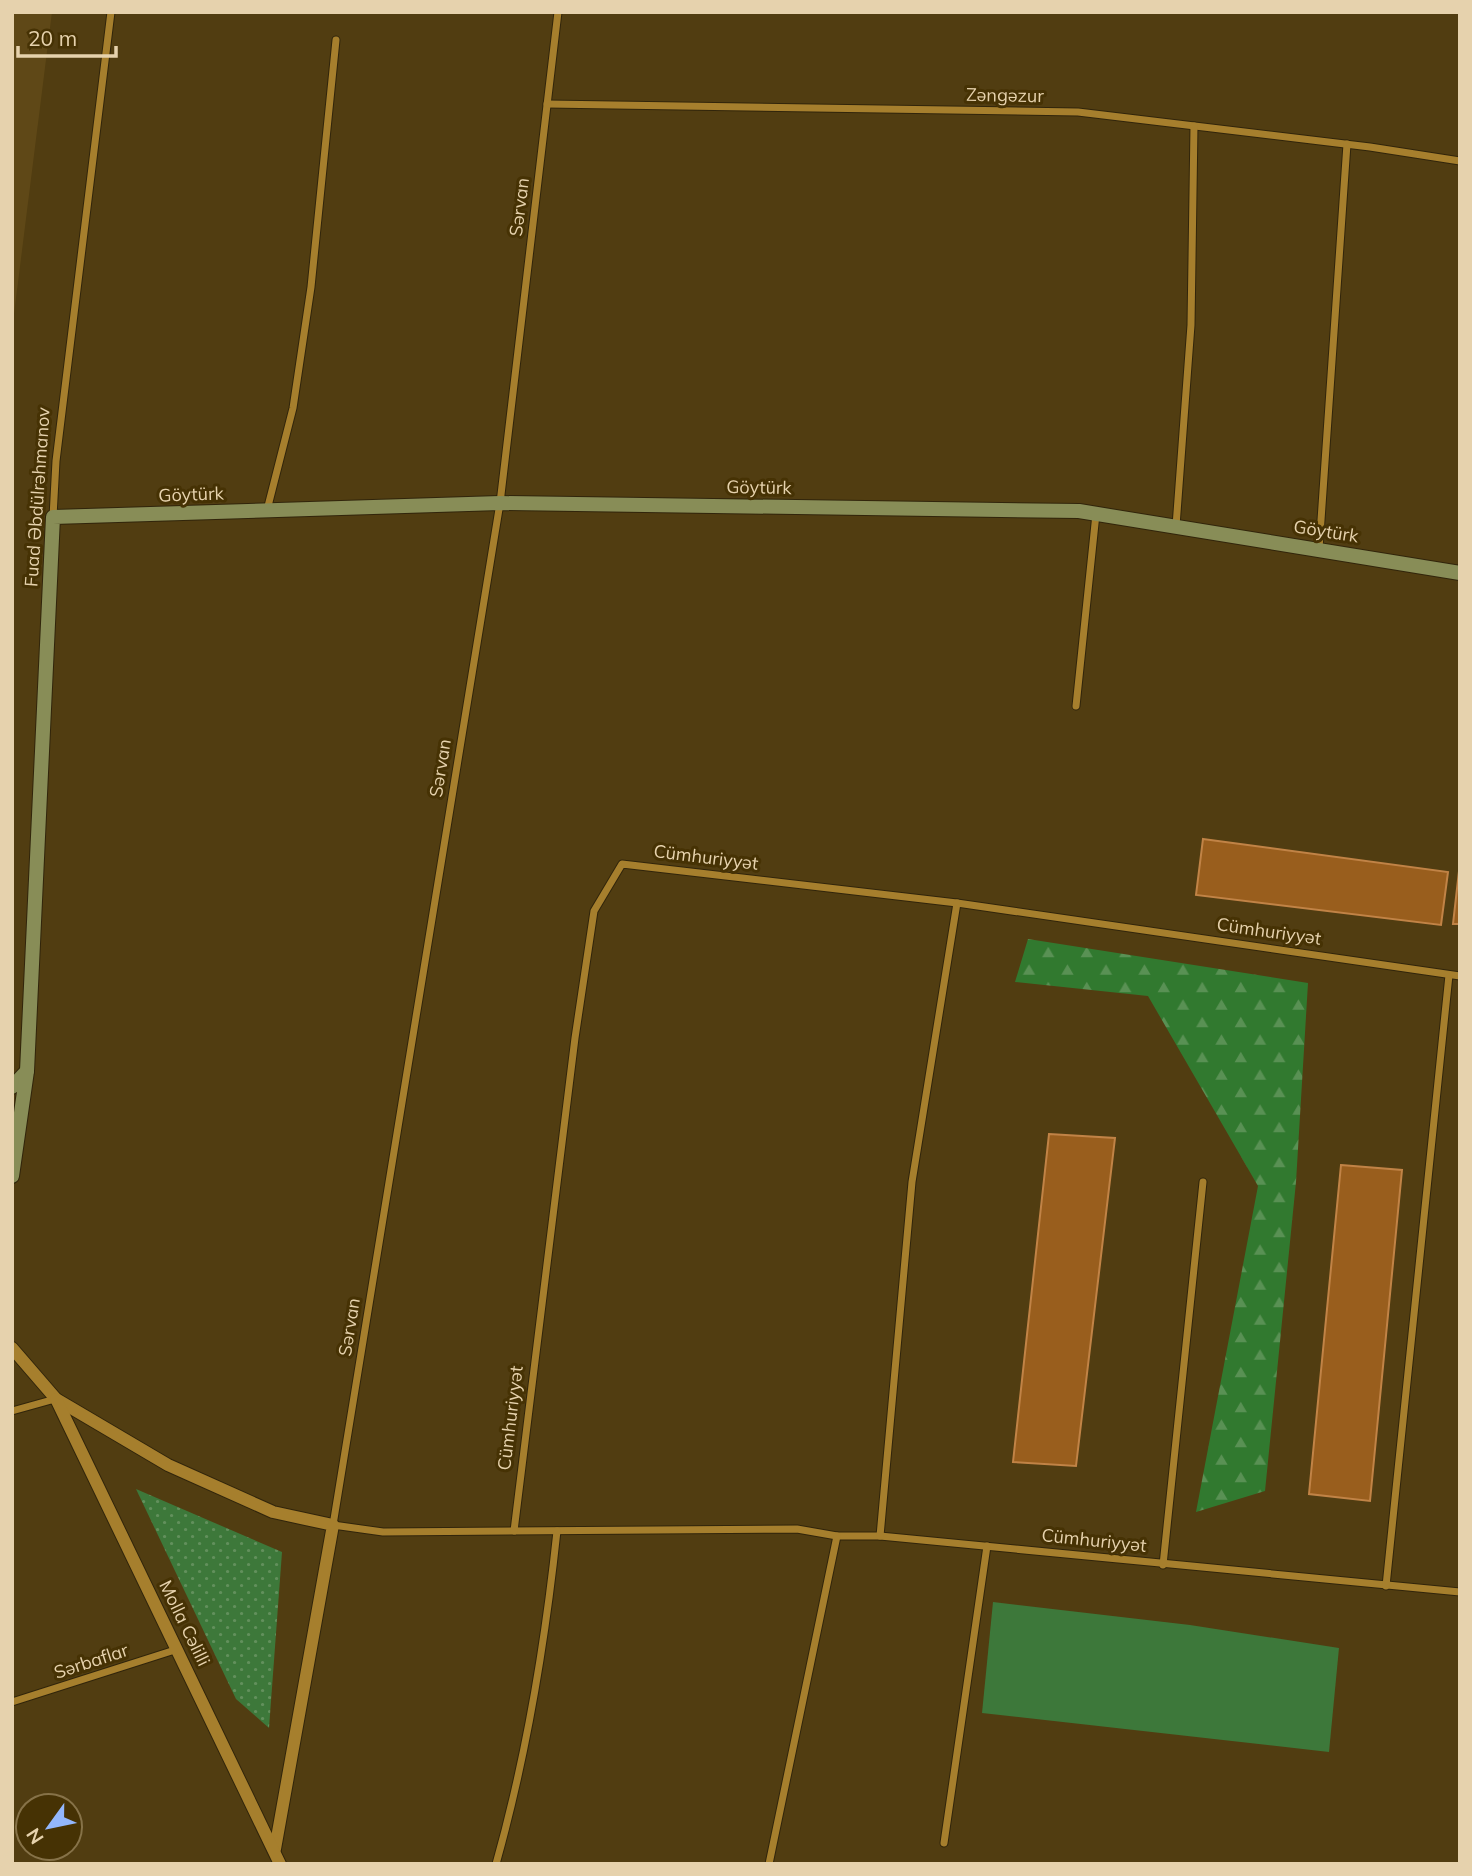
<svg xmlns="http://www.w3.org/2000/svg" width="1472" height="1876" font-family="Mulish,sans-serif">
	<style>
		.built { fill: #5f4817 }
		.grass { fill: url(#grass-dots) }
		.forest { fill: url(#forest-firs) }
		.pitch { fill: #3d783a }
		.building { fill: #995e1d; stroke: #c18346; stroke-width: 2 }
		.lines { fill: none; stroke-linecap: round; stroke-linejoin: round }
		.minor-casing { stroke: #31250b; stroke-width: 9 }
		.tertiary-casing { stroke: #31250b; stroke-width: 14 }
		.secondary-casing { stroke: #31250b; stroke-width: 16 }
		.minor { stroke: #a67f2d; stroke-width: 7 }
		.tertiary { stroke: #a67f2d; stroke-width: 12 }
		.secondary { stroke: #888d57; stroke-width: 14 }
		.labels { text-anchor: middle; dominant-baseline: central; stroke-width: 6; stroke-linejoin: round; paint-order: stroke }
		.street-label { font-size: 18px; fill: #e6d2ad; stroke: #463204 }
	</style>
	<defs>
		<pattern id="grass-dots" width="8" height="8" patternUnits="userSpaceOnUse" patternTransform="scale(1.75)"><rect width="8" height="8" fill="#3d783a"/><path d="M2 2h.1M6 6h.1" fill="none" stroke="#62905c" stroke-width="1.8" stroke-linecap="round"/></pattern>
		<pattern id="forest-firs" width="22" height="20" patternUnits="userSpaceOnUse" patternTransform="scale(1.75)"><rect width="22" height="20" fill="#31792f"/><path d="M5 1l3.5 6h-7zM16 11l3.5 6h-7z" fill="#599154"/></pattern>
	</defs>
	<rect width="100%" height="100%" fill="#513d11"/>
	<path class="built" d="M12,12H52L12,330Z"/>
	<path class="grass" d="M136,1489L282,1552L269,1728L236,1699Z"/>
	<path class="forest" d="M1028,939L1308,983L1296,1182L1265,1491L1196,1512L1258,1186L1148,996L1015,982Z"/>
	<path class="pitch" d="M993,1602L1190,1625L1339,1648L1329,1752L982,1713Z"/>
	<g class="building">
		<path d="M1203,839L1448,872L1441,925L1196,895Z"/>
		<path d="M1459,871H1460V924H1453Z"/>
		<path d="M1049,1134L1115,1138L1076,1466L1013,1462Z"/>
		<path d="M1341,1165L1402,1170L1370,1501L1309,1494Z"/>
	</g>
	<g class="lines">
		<g class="minor-casing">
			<g id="minor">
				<path d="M558,12L500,503L333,1525L383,1532L797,1529L837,1536H880L1460,1592"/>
				<path d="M547,104L1078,112L1370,147L1460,161"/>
				<path d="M267,510L293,408L311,287L336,40"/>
				<path d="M53,517L56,461L111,12"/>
				<path d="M1176,526L1191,325L1194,126"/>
				<path d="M1319,549L1347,144"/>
				<path d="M1076,706L1096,514"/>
				<path d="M12,1411L55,1399"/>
				<path d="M514,1531L575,1038L594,911L622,864L957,903L1460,976"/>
				<path d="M880,1536L912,1182L957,903"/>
				<path d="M1163,1565L1203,1182"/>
				<path d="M1386,1586L1449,975"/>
				<path d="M12,1702L178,1649"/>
				<path d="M944,1843L987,1546"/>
				<path d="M496,1864C527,1754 545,1644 557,1531"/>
				<path d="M769,1864L837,1536"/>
			</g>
		</g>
		<g class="tertiary-casing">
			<g id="tertiary">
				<path d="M12,1348L56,1399L168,1465L273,1512L333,1525L275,1849"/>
				<path d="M56,1399L280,1864"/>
			</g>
		</g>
		<g class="secondary-casing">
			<g id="secondary">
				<path d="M12,1087L27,1071"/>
				<path d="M12,1176L27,1071L53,517L500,503L1079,511L1460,573"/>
			</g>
		</g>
		<use href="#minor" class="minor"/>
		<use href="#tertiary" class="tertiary"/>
		<use href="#secondary" class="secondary"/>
	</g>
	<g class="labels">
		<g class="street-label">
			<text transform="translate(1005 95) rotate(1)">Zəngəzur</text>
			<text transform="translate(519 207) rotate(-83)">Sərvan</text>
			<text transform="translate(759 487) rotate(1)">Göytürk</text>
			<text transform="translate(191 494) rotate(-2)">Göytürk</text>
			<text transform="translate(37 497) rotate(-86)">Fuad Əbdülrəhmanov</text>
			<text transform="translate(1326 531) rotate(9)">Göytürk</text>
			<text transform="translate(440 768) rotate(-81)">Sərvan</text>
			<text transform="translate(706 857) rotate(7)">Cümhuriyyət</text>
			<text transform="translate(1269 931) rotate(8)">Cümhuriyyət</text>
			<text transform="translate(349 1327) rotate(-81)">Sərvan</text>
			<text transform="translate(510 1418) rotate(-83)">Cümhuriyyət</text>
			<text transform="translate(1094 1540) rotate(6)">Cümhuriyyət</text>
			<text transform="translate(185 1623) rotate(64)">Molla Cəlilli</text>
			<text transform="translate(91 1661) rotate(-18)">Sərbaflar</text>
		</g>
	</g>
	<rect width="1472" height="1876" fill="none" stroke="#e6d2ad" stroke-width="28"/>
	<g transform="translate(49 1827) rotate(237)"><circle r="33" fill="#463204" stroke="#867248" stroke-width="2"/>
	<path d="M0-5L12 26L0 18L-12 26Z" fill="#93b7fd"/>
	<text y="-10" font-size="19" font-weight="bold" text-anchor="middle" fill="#e6d2ad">N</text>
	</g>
	<path d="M18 46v10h98v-10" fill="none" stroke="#e6d2ad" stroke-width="3.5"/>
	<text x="28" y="46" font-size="21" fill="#e6d2ad" stroke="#463204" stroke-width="5" paint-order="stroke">20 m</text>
</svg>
